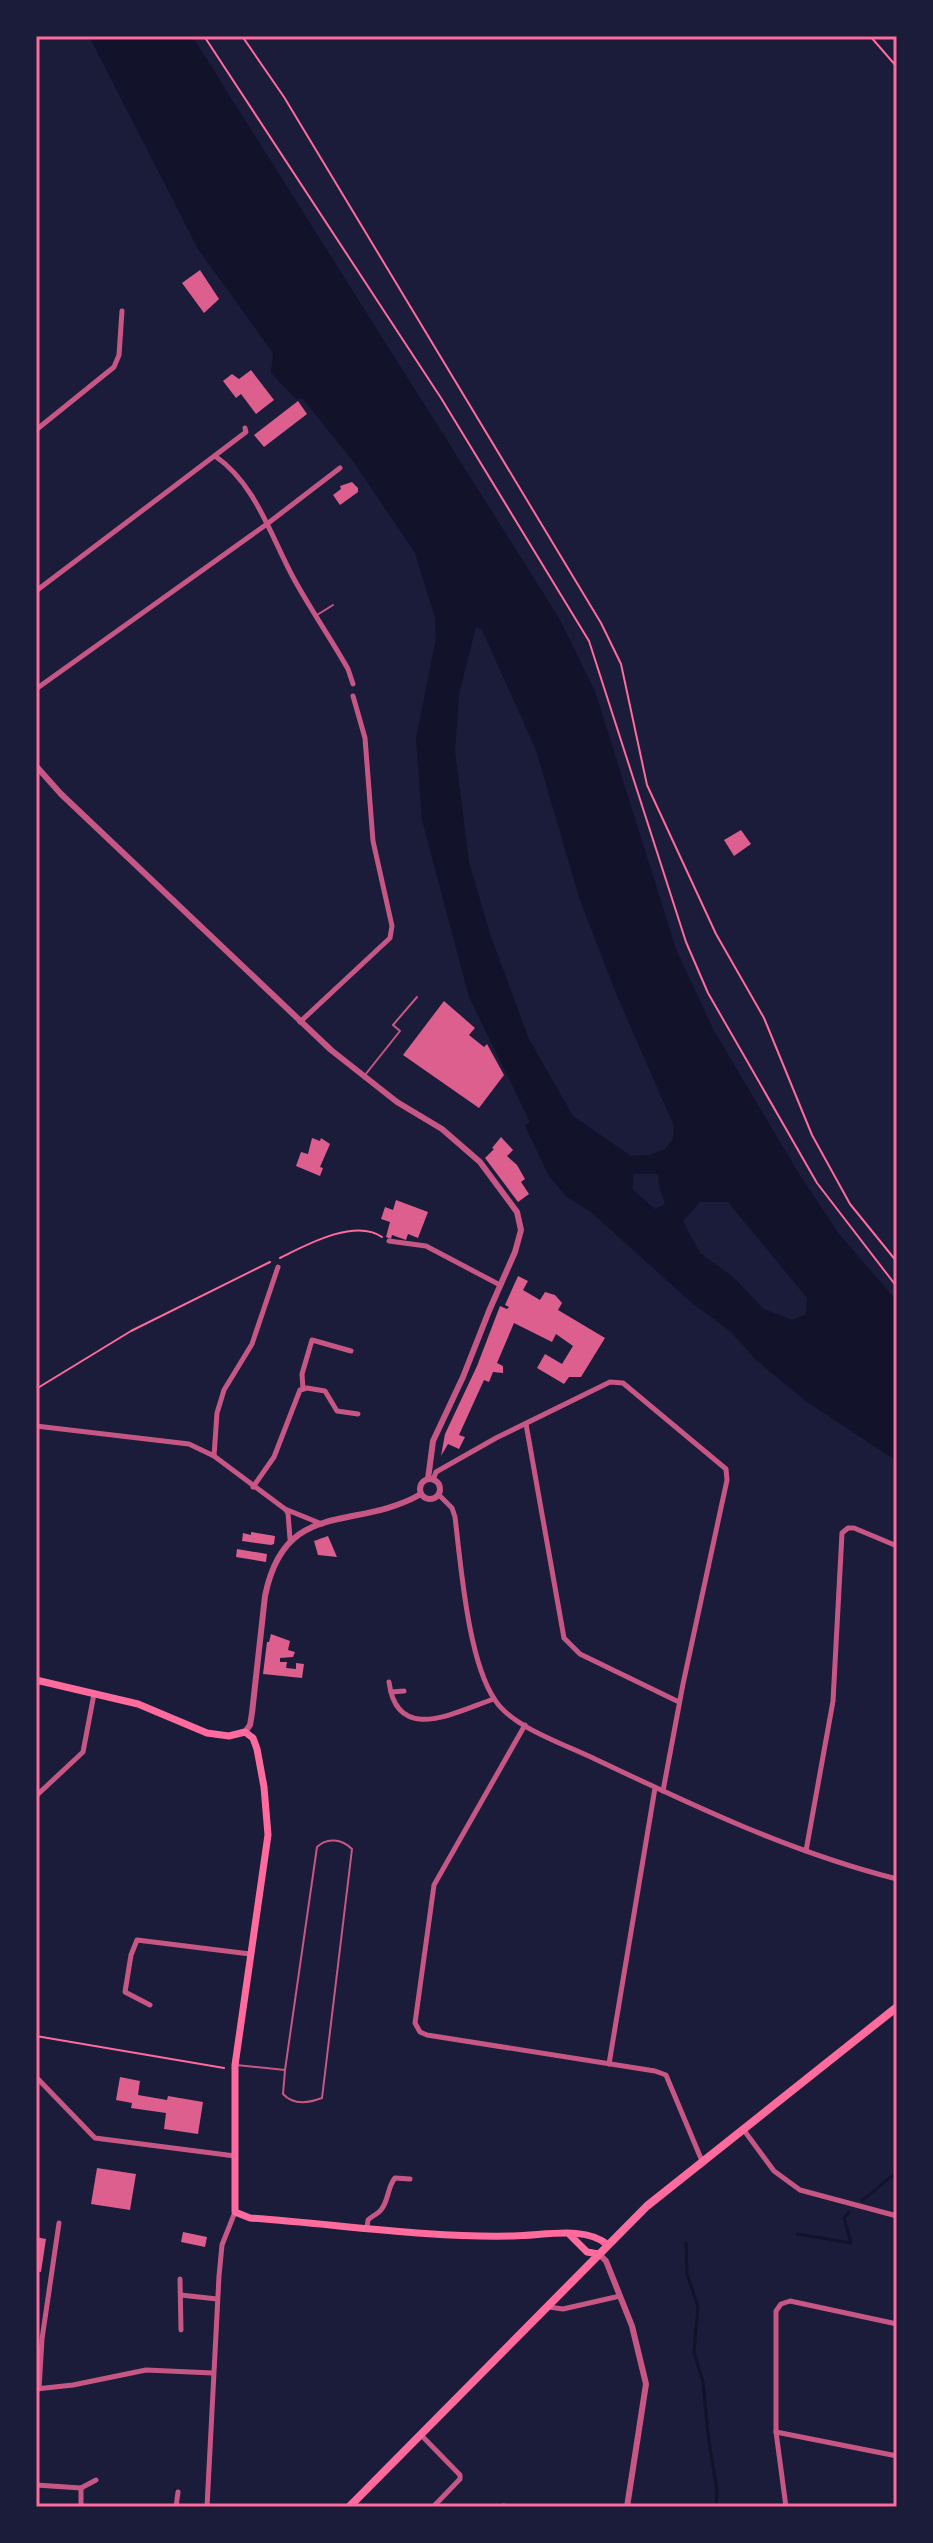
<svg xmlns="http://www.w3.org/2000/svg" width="933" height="2543" font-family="'Asap Condensed',sans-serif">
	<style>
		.water { fill: #12122b; fill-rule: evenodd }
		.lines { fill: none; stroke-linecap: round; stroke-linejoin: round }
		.stream { stroke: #12122b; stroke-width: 3 }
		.building { fill: #dd5f8e }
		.path { stroke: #ff6b9d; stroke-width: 2 }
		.service { stroke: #c65784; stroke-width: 2 }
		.minor { stroke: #c65784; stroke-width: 5 }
		.tertiary { stroke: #c65784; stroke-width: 6 }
		.secondary { stroke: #ff6b9d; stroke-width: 7 }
		.primary { stroke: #ff6b9d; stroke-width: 8 }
		.neatline { fill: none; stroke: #ff6b9d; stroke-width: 3 }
	</style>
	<rect width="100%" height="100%" fill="#1b1b3a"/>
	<path class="water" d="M89,36H192L559,618L595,691L676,949L713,1029L796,1169L839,1234L897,1301V1461L807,1402L756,1360L730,1331L693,1304L591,1212L568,1198L549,1176L525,1126L530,1122L469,997L422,820L416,739L436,638L435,618L415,553L353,461L302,398L296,399L271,373L273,353L198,249ZM476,627L482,630L536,750L579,897L615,991L674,1126L673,1139L665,1149L650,1155L631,1156L573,1116L529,1039L490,934L469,862L455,751L459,694ZM633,1174H658L659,1186L665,1204L655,1209L633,1190ZM700,1202H728L807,1298L806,1314L792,1320L764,1309L733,1277L700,1253L683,1221Z"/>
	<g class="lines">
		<g class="stream">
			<path d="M862,2200C875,2192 884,2180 897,2173"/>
			<path d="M797,2234L851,2243L844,2218L849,2212"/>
			<path d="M686,2243L687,2274L698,2307L694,2352L703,2382L708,2435L717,2491L716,2507"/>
		</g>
	</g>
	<g class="building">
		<path d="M200,270L219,299L204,313L182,283Z"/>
		<path d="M251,370L274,400L256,414L241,394L236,398L223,381L232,374L239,379Z"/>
		<path d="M298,401L307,414L264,447L254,435Z"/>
		<path d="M352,482L358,488V492L340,505L333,495L341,489L340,486Z"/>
		<path d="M741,830L751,844L734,856L724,840Z"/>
		<path d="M444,1001L475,1028L469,1035L484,1047L487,1044L504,1075L479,1108L403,1055Z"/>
		<path d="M501,1137L513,1150L507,1156L517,1165L525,1179L521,1182L529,1194L518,1202L485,1158L494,1149L492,1148Z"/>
		<path d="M312,1138L320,1141L321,1138L330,1144L320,1167L323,1168L320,1176L296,1166L301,1152L308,1154Z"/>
		<path d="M396,1200L428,1212L418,1238L408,1234L406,1240L392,1235L391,1239L386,1237L390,1222L381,1219L385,1207L393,1210Z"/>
		<path d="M518,1276L528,1281L523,1290L540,1300L545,1292L555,1295L562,1303L558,1310L605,1338L581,1377H569L564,1384L537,1368L545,1354L562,1364L573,1346L556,1334L552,1342L514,1323L497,1363L503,1366V1373L493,1372L489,1382L484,1380L459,1435L465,1437L459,1449L448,1444L441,1456L445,1434L477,1366L500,1306L507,1309L509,1307L505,1305Z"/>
		<path d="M251,1532L275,1536L274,1544L271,1545L242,1541L243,1533L251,1535Z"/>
		<path d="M328,1536L337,1557L318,1555L314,1541Z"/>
		<path d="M237,1549L267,1554L266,1562L236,1557Z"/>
		<path d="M271,1634L290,1641L288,1650L295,1652L293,1657L280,1658V1662H287L286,1668L296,1669V1663L304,1664L302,1678L263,1674L267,1642H269Z"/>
		<path d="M120,2077L140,2081L138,2095L167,2100L168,2096L203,2102L198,2134L164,2129L166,2113L131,2108L132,2103L116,2100Z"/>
		<path d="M97,2168L136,2174L130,2210L91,2204Z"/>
		<path d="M183,2232L207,2237L205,2247L181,2242Z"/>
		<path d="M36,2237L46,2239L41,2272L36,2271Z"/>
	</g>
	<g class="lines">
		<g class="path">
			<path d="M204,36L441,398L589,641L686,942L708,993L817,1183L897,1287"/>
			<path d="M242,36L284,97L601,623L621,664L647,785L716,934L764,1018L812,1135L850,1204L897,1262"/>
			<path d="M870,36L897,67"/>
			<path d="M280,1258C306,1245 355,1218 382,1237"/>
			<path d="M36,1389L131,1331L270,1262"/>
			<path d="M36,2036L224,2068"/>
		</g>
		<g class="service">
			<path d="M317,615L333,605"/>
			<path d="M365,1075L400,1031L393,1025L417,997"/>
			<path d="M236,2065L285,2070L317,1847C327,1837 342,1839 352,1849L322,2098C309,2103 293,2105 283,2094L285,2070"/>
		</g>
		<g class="minor">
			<path d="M36,430L114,367L119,355L122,311"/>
			<path d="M215,456C256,484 271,537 294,579C311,610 331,639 348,669L353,684"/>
			<path d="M36,591L246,432L245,428"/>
			<path d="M36,689L267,524L340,468"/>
			<path d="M300,1022L390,938L392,926L373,841L365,738L353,696"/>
			<path d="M389,1241L426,1246L500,1285"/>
			<path d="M303,1389L302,1374L312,1340L351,1351"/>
			<path d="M526,1424L564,1638L580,1654L679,1702"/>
			<path d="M36,1426L189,1444L214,1456L285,1509L322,1524"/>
			<path d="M214,1456L217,1413L224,1390L252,1344L278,1267"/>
			<path d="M433,1480L436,1472L496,1438L610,1382L623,1383L726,1469L727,1480L683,1684L663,1791"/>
			<path d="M253,1487L274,1457L300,1390L307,1388L325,1391L337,1411L358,1414"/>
			<path d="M439,1495L452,1508L455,1517C461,1566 468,1661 495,1700C512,1727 564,1744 593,1758C692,1805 790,1852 897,1879"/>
			<path d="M286,1510L288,1513L290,1539"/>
			<path d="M389,1682C397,1745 455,1712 494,1699"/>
			<path d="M391,1692L404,1691"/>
			<path d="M525,1725L434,1885L415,2023L420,2032L427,2035L655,2071L666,2075L702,2161"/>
			<path d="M36,1796L83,1752L94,1694"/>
			<path d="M806,1851L833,1701L842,1533L848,1528H854L897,1546"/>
			<path d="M150,2005L125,1992L131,1955L137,1940L250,1954"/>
			<path d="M609,2064L655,1788"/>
			<path d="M36,2077L95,2138L235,2156"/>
			<path d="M743,2129L774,2171L800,2190L897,2216"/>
			<path d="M367,2227L368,2220C372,2216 376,2215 380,2211C389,2202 387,2187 395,2178L410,2179"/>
			<path d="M180,2279L181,2330"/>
			<path d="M181,2295L217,2299"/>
			<path d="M549,2307L563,2309L620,2296"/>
			<path d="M36,2389L73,2385L146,2370L213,2373"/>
			<path d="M39,2389L42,2339L59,2223"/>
			<path d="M776,2432L897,2456"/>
			<path d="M422,2436L460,2475V2479L433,2507"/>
			<path d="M36,2485L81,2488L96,2480"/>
			<path d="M81,2488V2507"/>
			<path d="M176,2507L178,2492"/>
			<path d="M207,2507L219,2276L222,2245L235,2212"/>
			<path d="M500,2507L504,2506"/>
			<path d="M786,2507L776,2432V2311L781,2304L790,2301L897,2324"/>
		</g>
		<g class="tertiary">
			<path d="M36,766L61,794L331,1050L397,1102L442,1129L480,1162L517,1212L521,1230L515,1252L489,1311L463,1377L433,1441L428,1479"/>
			<circle cx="430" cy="1489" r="10"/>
			<path d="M245,1732L250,1725L252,1713L265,1596C285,1497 355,1532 421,1494"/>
			<path d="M599,2254L606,2261L632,2326L646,2384L627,2507"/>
		</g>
		<g class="secondary">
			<path d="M36,1680L138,1704L207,1733L229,1736L245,1732L253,1738L257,1749L264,1787L268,1835L235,2065V2212L250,2218C337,2224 426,2238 513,2236C543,2236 585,2225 608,2245"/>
			<path d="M570,2235L587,2252L599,2254"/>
		</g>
		<path class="primary" d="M349,2507L647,2206L897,2007"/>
	</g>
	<rect width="933" height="2543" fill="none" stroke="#1b1b3a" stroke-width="76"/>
	<rect x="38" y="38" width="857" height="2467" class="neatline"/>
</svg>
